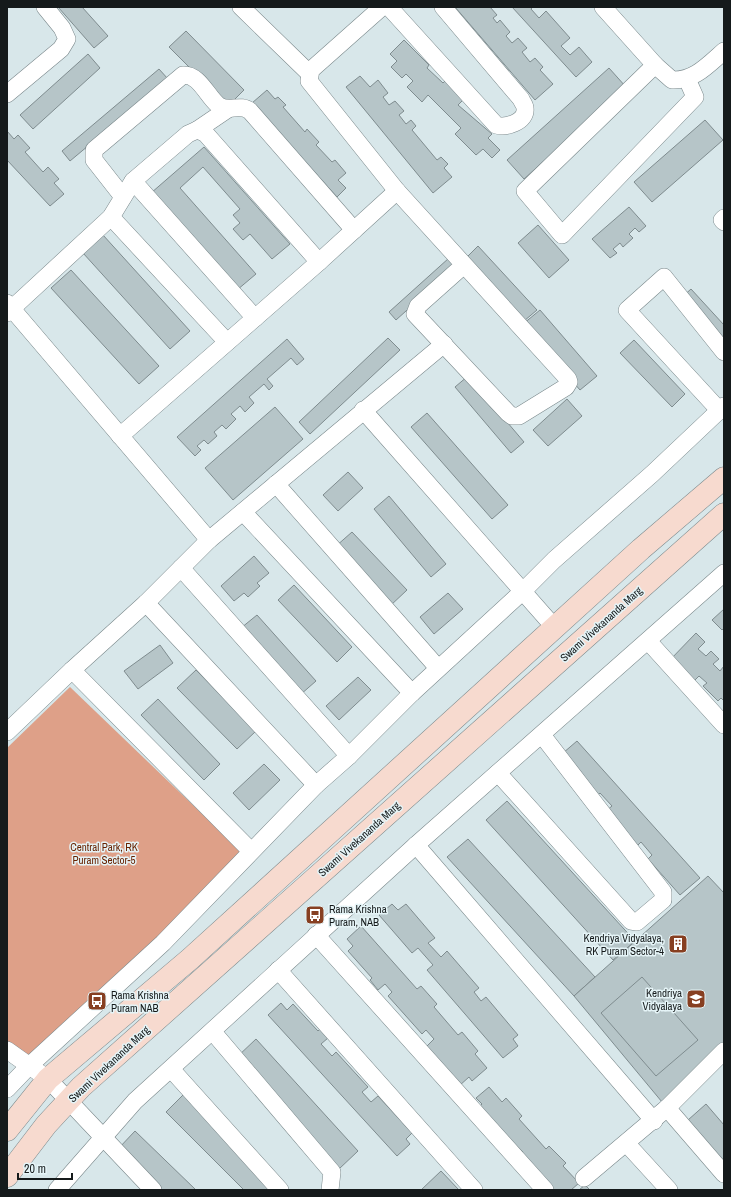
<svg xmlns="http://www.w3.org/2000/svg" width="731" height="1197" font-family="'Archivo Narrow',sans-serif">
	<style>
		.green { fill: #dea088 }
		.building { fill: #b6c5c8; stroke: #7f8c8f }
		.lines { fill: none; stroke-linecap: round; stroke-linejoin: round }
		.street-casing { stroke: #7a888b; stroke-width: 18 }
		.secondary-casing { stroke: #7a888b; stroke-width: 23 }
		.street { stroke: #fff; stroke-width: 17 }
		.secondary { stroke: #f7dacf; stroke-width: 22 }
		.labels { text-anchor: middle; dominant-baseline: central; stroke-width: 3; stroke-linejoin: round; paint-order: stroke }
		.street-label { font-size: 11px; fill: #151a1b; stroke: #e5f4f7 }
		.park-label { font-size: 11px; fill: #672200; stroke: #e5f4f7 }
		.poi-label { font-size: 11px; fill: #151a1b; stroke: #e5f4f7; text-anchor: start }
	</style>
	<rect width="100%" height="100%" fill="#d8e7ea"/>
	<path class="green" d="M70,687L245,855L213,888L24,1061L7,1049V748Z"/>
	<g class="building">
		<path d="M58,7H82L108,36L94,48Z"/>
		<path d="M455,7H490L497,15L493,18L497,23L500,20L510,32L506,36L512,43L518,38L527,48L522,52L530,62L535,58L543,67L540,70L553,84L535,100Z"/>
		<path d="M512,7H533L531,9L539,18L546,11L570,38L561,46L570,55L579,47L592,62L576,77Z"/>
		<path d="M186,31L244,90L228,106L169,47Z"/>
		<path d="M404,40L429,65L427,68L443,83L445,81L464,99L458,105L492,134L488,138L500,150L492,158L483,149L476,155L455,134L461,128L428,95L422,102L407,87L413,81L406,74L402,78L391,67L397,61L390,54Z"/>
		<path d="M88,54L100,68L33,129L20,115Z"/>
		<path d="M609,68L626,87L524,179L507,160Z"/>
		<path d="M159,69L168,79L70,161L62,151Z"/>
		<path d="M360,76L370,87L378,80L388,93L383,97L389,105L395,101L404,111L399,115L406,124L411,120L416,126L412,130L437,160L441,157L448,164L444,168L452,177L433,193L346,87Z"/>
		<path d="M267,90L275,99L278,97L286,105L283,107L305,132L307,129L319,142L316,145L332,162L335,160L346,173L338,180L346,188L337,197L252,103Z"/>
		<path d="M705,120L723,140L652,202L634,182Z"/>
		<path d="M7,131L14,139L18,135L30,148L25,152L43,172L48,167L59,179L54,183L64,194L50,206L7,160Z"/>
		<path d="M204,147L290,244L272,259L250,234L243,240L233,229L240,223L233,215L240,209L203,167L180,188L256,274L237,290L151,193Z"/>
		<path d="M629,207L646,226L639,232L635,228L629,234L633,238L623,247L620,243L613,249L617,253L610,258L592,239Z"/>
		<path d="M538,225L569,260L549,278L518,243Z"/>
		<path d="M103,235L190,331L170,349L83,253Z"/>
		<path d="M478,246L537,310L524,321L466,258Z"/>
		<path d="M449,258L456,266L396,320L389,312Z"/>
		<path d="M71,270L159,366L139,384L51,288Z"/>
		<path d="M691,289L724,325V345L681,298Z"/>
		<path d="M540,310L597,376L580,390L523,324Z"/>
		<path d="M388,338L400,350L310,434L299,422Z"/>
		<path d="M287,339L304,359L297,365L291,358L267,379L273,386L269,390L264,384L249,397L254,403L245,412L240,406L231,414L236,419L226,429L222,425L214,432L217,436L208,444L204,440L197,446L201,450L195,456L177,437Z"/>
		<path d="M634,340L685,394L672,407L620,353Z"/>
		<path d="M468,376L524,442L511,453L455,387Z"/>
		<path d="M567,399L582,416L548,446L533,430Z"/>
		<path d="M275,407L303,439L233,500L205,468Z"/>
		<path d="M427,413L508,505L492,519L411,427Z"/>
		<path d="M348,472L363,488L338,511L323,495Z"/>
		<path d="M389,496L446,564L431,577L374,509Z"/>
		<path d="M352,532L407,590L390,606L335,547Z"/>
		<path d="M254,556L269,573L257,583L260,586L248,597L244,593L234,601L221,586Z"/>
		<path d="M294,585L352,647L337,662L278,600Z"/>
		<path d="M448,593L463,609L434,634L420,617Z"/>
		<path d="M724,609V628L722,630L712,620Z"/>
		<path d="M257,615L316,681L300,695L241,628Z"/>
		<path d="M696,633L705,642L698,649L706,656L711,651L719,659L713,664L720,671L724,666V701L721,698L718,701L703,686L707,683L699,676L692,683L669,661Z"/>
		<path d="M160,645L173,663L138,689L124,671Z"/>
		<path d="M196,670L256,731L237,749L177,688Z"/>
		<path d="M358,677L371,690L339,720L326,706Z"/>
		<path d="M158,699L220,764L204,780L141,715Z"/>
		<path d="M577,741L700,878L680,895L648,859L652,855L641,842L637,846L606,811L612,806L600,793L596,797L563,753Z"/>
		<path d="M264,764L280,780L249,810L233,793Z"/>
		<path d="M507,801L635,941L613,960L486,820Z"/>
		<path d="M468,839L595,977L574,996L447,857Z"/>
		<path d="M708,876L724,893V1051L667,1108L574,996Z"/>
		<path d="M392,904L398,910L406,904L435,938L428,943L441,957L447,951L479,988L474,992L481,1001L486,997L518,1035L513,1039L518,1046L503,1058L427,970L433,965L418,948L412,953L379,915Z"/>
		<path d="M361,926L417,989L421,986L437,1004L434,1007L458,1035L462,1032L478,1051L475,1054L487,1068L472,1081L469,1077L459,1086L425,1048L434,1039L426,1030L422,1034L388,996L392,992L385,984L378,990L370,980L372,978L348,951L353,946L347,939Z"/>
		<path d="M642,977L698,1040L656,1076L601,1013Z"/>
		<path d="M281,1003L287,1010L293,1004L318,1031L320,1029L328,1038L321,1044L332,1056L336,1052L368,1087L362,1092L371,1102L378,1096L412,1133L406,1139L410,1144L397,1156L268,1015Z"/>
		<path d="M256,1039L358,1151L339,1169L237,1057Z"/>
		<path d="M489,1087L502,1102L506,1098L522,1116L519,1119L546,1149L549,1146L566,1163L563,1166L579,1183L571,1190H546L517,1157L523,1152L514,1143L509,1147L476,1110L482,1104L476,1098Z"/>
		<path d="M184,1094L275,1190H244L166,1112Z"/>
		<path d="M706,1104L724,1125V1162L688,1120Z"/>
		<path d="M135,1131L196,1190H160L118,1149Z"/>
		<path d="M441,1171L459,1190H421Z"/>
		<path d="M585,1185L590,1190H579Z"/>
	</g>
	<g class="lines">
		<g class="street-casing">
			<g id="street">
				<path d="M241,7L309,73"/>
				<path d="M382,7L311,70L309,81L397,191L568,379L569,382L566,387L519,416H512L508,413L415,314L418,306L464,265"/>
				<path d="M389,7L496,125C506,128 527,122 525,108C525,105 522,102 521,99L443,7"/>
				<path d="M603,7L655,65L672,80C694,81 708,65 724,51"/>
				<path d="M655,65L525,191L562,235L695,97L687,79"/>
				<path d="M7,94L61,49L67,39L62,28L45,7"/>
				<path d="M197,130L228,109"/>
				<path d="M133,181L255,318"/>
				<path d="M123,197L94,160V150L183,75C199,74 207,96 218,105C228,113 240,103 250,111L354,230"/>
				<path d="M111,217L227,342"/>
				<path d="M724,218L722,220L724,222"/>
				<path d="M7,303L209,540"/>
				<path d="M7,313L111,217L133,181L188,134L197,130L205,133L319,262"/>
				<path d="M363,410L555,628"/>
				<path d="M719,410L627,310L664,277L724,352"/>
				<path d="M120,436L319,262L397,191"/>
				<path d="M276,484L438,668"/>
				<path d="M243,512L412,693"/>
				<path d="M181,568L349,756"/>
				<path d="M146,603L316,785"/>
				<path d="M648,641L724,725"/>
				<path d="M72,670L251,851"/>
				<path d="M7,732L72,670L146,603L209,540L444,344"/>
				<path d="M498,773L631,921L637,922L663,900V892L542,735"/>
				<path d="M416,845L654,1121"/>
				<path d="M316,935L545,1190"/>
				<path d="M278,970L474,1190"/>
				<path d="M213,1032L332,1172L330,1190"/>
				<path d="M7,1050L48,1079L153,1190"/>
				<path d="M171,1069L280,1190"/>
				<path d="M7,1089L29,1066L163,943L316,785L349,756L412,693L523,591L554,560L652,474L724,406"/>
				<path d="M667,1108L724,1174"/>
				<path d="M627,1144L669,1190"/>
				<path d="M584,1178L667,1108L724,1051"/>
				<path d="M57,1190L135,1101L416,845L724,573"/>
			</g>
		</g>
		<g class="secondary-casing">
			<g id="secondary">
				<path d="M7,1130L48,1079L190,959L641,549L724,478"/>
				<path d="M7,1176L46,1125L81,1087L724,514"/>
			</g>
		</g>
		<use href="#street" class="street"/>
		<use href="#secondary" class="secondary"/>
	</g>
	<defs>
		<g id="bus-square" transform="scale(1)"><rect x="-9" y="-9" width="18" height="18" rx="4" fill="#873f21" stroke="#e5f4f7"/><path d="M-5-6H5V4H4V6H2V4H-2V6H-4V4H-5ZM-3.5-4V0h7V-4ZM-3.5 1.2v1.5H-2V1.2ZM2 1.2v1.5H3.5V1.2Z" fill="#fff"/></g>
		<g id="building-square" transform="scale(1)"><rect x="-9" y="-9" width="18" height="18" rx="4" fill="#873f21" stroke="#e5f4f7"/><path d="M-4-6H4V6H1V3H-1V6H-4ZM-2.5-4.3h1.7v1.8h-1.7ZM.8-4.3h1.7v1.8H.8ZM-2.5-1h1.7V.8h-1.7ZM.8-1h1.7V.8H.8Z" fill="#fff"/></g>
		<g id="school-square" transform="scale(1)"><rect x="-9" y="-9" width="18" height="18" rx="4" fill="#873f21" stroke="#e5f4f7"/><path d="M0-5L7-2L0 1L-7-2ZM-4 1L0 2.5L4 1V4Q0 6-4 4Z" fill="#fff"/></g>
	</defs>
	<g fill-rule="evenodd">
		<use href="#bus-square" x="315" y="915"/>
		<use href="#building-square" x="678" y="944"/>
		<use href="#school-square" x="696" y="999"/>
		<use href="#bus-square" x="97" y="1001"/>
	</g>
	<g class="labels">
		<g class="street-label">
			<text transform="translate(601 624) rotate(-42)">Swami Vivekananda Marg</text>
			<text transform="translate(359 839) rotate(-42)">Swami Vivekananda Marg</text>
			<text transform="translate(109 1064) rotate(-43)">Swami Vivekananda Marg</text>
		</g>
		<g class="park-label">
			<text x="104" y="847">Central Park, RK<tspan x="104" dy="13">Puram Sector-5</tspan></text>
		</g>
		<g class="poi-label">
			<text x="329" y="909">Rama Krishna<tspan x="329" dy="13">Puram, NAB</tspan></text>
			<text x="664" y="938" text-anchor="end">Kendriya Vidyalaya,<tspan x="664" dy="13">RK Puram Sector-4</tspan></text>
			<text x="682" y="993" text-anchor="end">Kendriya<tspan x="682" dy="13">Vidyalaya</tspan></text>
			<text x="111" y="995">Rama Krishna<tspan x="111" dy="13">Puram NAB</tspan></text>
		</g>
	</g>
	<rect width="731" height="1197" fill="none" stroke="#151a1b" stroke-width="16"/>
	<path d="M18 1173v6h54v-6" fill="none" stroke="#151a1b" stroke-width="2"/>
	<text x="24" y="1173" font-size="12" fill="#151a1b" stroke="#e5f4f7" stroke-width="3" paint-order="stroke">20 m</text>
</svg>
